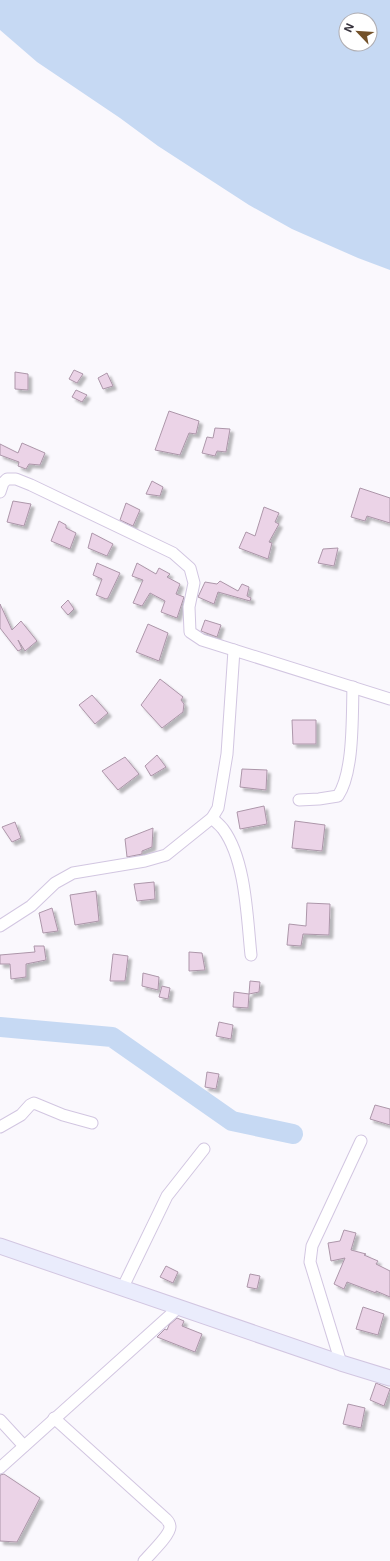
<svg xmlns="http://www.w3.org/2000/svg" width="390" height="1561" font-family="Inter,sans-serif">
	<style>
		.water { fill: #c6d9f3; fill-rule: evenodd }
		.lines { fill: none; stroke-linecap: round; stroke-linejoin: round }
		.river { stroke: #c6d9f3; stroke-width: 20 }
		.building { fill: #ebd3e7; stroke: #ac96a9; filter: url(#shadow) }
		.street-casing { stroke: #d2c6e1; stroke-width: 13 }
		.secondary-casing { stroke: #d2c6e1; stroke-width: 17 }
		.street { stroke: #fff; stroke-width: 11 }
		.secondary { stroke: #eaecfc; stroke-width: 15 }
	</style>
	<defs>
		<filter id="shadow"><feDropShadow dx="3.5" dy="3.5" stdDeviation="1" flood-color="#0004"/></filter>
	</defs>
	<rect width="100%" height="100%" fill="#faf8fd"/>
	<path class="water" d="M0,0H390V270L358,258L292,229L249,205L158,146L120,118L37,62L0,30ZM346,20H370V44H346Z"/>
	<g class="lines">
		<path class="river" d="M0,1027L112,1037L232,1121L293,1134"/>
	</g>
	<g class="building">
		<path d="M74,370L83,374L77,383L69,379Z"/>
		<path d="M15,372L28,374V390L15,389Z"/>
		<path d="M107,373L113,386L103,389L98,378Z"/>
		<path d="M76,390L87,395L82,402L72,397Z"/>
		<path d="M169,411L199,421L196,434L189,433L180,455L155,450Z"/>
		<path d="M215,428L230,429L226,452L217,451L215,456L202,453L207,437L213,438Z"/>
		<path d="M22,443L45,453L40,465L29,464L26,469L18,466L19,462L0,455V444L18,453Z"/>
		<path d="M152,481L163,487L160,496L146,494Z"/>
		<path d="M360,488L390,498V523L367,516L365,521L351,517Z"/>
		<path d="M13,501L31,504L24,526L7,522Z"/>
		<path d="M126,503L140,510L133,526L120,520Z"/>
		<path d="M264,507L279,513L275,522L279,524L269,542L272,543L268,559L239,548L246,532L255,536Z"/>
		<path d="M59,521L66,525V528L76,533L70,549L51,541Z"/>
		<path d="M92,533L113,544L107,556L88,548Z"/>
		<path d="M338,548L334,566L318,563L323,549Z"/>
		<path d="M97,563L120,573L108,598L106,599L96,595L102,579L93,575Z"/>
		<path d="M137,563L156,574L159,568L170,574L167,577L180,584L176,594L184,597L177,618L161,612L165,601L150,593L142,606L133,603L143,580L132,576Z"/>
		<path d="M220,581L238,591L242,584L249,587L247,596L251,598L250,601L218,592L214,604L198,597L205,582L217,584Z"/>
		<path d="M68,600L74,609L68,615L61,607Z"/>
		<path d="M0,604L12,630L21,621L37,641L25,651L18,640L22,649L18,651L0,628Z"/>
		<path d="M205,620L221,625L217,637L201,631Z"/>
		<path d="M148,624L168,633L159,661L136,652Z"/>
		<path d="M160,679L183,697L181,700L184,704L183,712L162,728L141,705Z"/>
		<path d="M92,695L108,713L95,724L79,705Z"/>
		<path d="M292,720H316V744H293Z"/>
		<path d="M157,755L166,767L151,776L145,766Z"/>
		<path d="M125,757L139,774L118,790L102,771Z"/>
		<path d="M242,769L267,770L266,790L240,787Z"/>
		<path d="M264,806L267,824L240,829L237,812Z"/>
		<path d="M295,821L325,825L322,851L292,848Z"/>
		<path d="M15,822L21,838L12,842L2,827Z"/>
		<path d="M153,828L152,847L142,851V854L127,857L125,839Z"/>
		<path d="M154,882L155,899L137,901L134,884Z"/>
		<path d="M96,891L99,921L75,925L70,895Z"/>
		<path d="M307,903L330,904L329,935L303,934L301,946L287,945L289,924L306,926Z"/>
		<path d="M52,908L58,931L43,933L39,913Z"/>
		<path d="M34,946H44L46,960L26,964V977L11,979L10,964H0V955L35,952Z"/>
		<path d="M189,952L202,953L205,970L189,971Z"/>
		<path d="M113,954L128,956L125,981H110Z"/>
		<path d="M143,973L159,977L158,990L142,986Z"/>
		<path d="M250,981L260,982L259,992L249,994Z"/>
		<path d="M162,986L170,988L168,999L159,997Z"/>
		<path d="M234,992L249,994L248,1008L233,1007Z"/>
		<path d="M219,1022L233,1025L231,1039L216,1036Z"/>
		<path d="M207,1072L219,1074L216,1089L205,1087Z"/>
		<path d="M375,1105L390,1109V1125L370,1119Z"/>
		<path d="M344,1230L356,1233L351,1250L366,1254L364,1255L378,1261L376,1264L390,1271V1297L376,1291V1293L347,1282L344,1289L334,1284L345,1258L331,1261L328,1243L340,1241Z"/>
		<path d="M166,1266L178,1272L173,1283L160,1277Z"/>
		<path d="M250,1274L260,1276L257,1289L247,1287Z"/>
		<path d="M363,1307L384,1314L378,1335L356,1329Z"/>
		<path d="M177,1318L184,1321L182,1326L202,1334L195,1352L157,1337L165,1329L167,1330L169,1325Z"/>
		<path d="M376,1383L390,1389L384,1406L370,1400Z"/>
		<path d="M348,1404L365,1408L361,1428L343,1424Z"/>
		<path d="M4,1474L40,1498L17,1542L0,1541V1475Z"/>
	</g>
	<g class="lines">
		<g class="street-casing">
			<g id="street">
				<path d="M0,492L3,483L7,479H16L31,485L173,553L190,568L194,583L189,607L190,632L202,640L390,699"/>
				<path d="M299,800L319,799L338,796C354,772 352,717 353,687"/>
				<path d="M212,818C216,822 220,825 223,829C246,860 247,918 251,955"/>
				<path d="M0,926L31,906L55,883L73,873L145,861L166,855L212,818L218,808L227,754L234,650"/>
				<path d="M0,1127L21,1115L30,1105L34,1103L63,1115L92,1123"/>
				<path d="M122,1289L167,1196L204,1149"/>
				<path d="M341,1363L310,1262L312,1246L361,1141"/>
				<path d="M54,1418L166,1519C168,1521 170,1524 170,1527C170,1535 150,1554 144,1561"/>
				<path d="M0,1420L24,1446"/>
				<path d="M0,1468L178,1308"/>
			</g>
		</g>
		<g class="secondary-casing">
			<path id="secondary" d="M0,1246L341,1363L390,1378"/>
		</g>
		<use href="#street" class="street"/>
		<use href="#secondary" class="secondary"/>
	</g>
	<g transform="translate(358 32) rotate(295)"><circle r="19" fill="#ffffff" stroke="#afadb1"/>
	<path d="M0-3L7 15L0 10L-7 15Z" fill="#735129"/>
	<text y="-6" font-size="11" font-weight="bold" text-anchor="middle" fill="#37333d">N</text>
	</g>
</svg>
